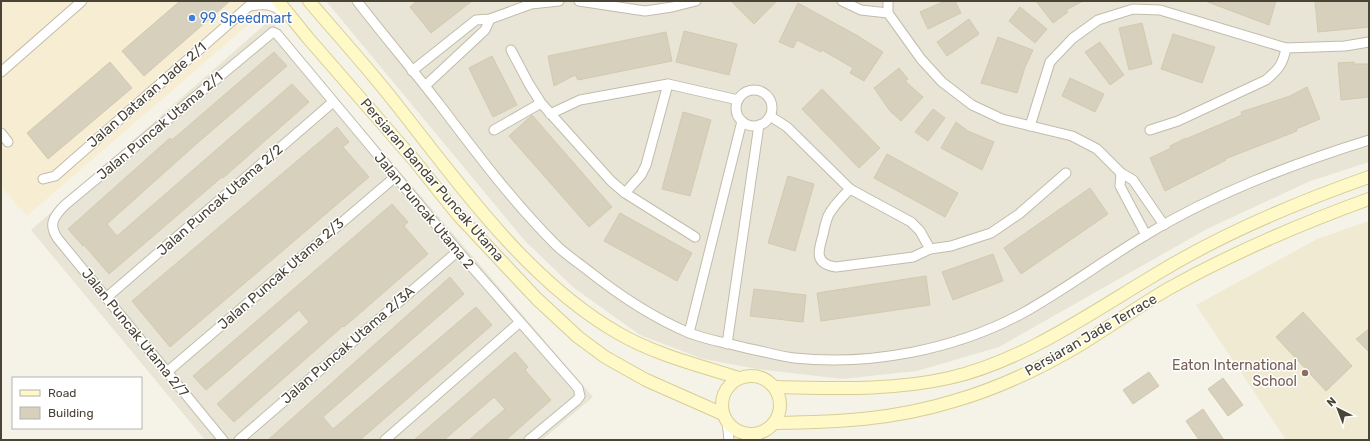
<svg xmlns="http://www.w3.org/2000/svg" width="1370" height="441" font-family="Rubik,sans-serif">
	<style>
		.residential { fill: #e9e5d6 }
		.commercial { fill: #f7edd2 }
		.education { fill: #efead1 }
		.building { fill: #d7d0bd; stroke: #d2c9af }
		.lines { fill: none; stroke-linecap: round; stroke-linejoin: round }
		.street-casing { stroke: #c1bcaa; stroke-width: 11 }
		.secondary-casing { stroke: #d7ce96; stroke-width: 14 }
		.street { stroke: #fff; stroke-width: 9 }
		.secondary { stroke: #fff9c8; stroke-width: 12 }
		.shop-dot { fill: #3f7fe0; stroke: #fff; stroke-width: 1.5 }
		.education-dot { fill: #8d6e63; stroke: #fff; stroke-width: 1.5 }
		.labels { text-anchor: middle; dominant-baseline: central; stroke-width: 3; stroke-linejoin: round; paint-order: stroke }
		.shop-label { font-size: 14px; fill: #366cbe; stroke: #fff; text-anchor: start }
		.street-label { font-size: 14px; fill: #494436; stroke: #fff }
		.education-label { font-size: 14px; fill: #785e54; stroke: #fff; text-anchor: end }
	</style>
	<rect width="100%" height="100%" fill="#f5f3e8"/>
	<g class="residential">
		<path d="M326,1H1369V162L1308,182L1207,229L999,347L917,371L842,379L757,369L703,359L640,335L574,288L525,241Z"/>
		<path d="M270,20L593,397L542,440H205L31,230Z"/>
	</g>
	<path class="commercial" d="M1,1H256L264,11L27,216L1,187Z"/>
	<path class="education" d="M1369,221V440H1286L1196,305L1317,239Z"/>
	<g class="building">
		<path d="M180,1H230L144,76L122,51Z"/>
		<path d="M417,1H472L431,33L410,7Z"/>
		<path d="M731,1H777L754,24Z"/>
		<path d="M945,1H955L961,13L928,29L920,12Z"/>
		<path d="M1036,1H1083L1066,10L1068,12L1053,23Z"/>
		<path d="M1205,1H1276L1269,25Z"/>
		<path d="M1315,1H1369V27L1318,32Z"/>
		<path d="M798,3L858,36L883,52L864,81L850,73L853,68L822,50L821,52L797,40L793,48L779,42Z"/>
		<path d="M1020,7L1047,29L1035,43L1009,21Z"/>
		<path d="M969,19L979,34L947,56L937,42Z"/>
		<path d="M1142,23L1152,64L1129,70L1119,28Z"/>
		<path d="M684,31L737,44L729,75L676,62Z"/>
		<path d="M666,32L672,61L578,80L575,75L554,86L548,56Z"/>
		<path d="M1173,34L1215,47L1202,83L1161,69Z"/>
		<path d="M998,37L1033,50L1025,67L1017,93L981,83Z"/>
		<path d="M1100,42L1124,75L1110,85L1085,52Z"/>
		<path d="M274,52L287,66L194,146L107,224L117,236L292,84L309,102L223,178L222,177L109,274L84,245L83,246L68,229L170,138L172,140Z"/>
		<path d="M492,56L517,105L493,117L469,68Z"/>
		<path d="M110,62L132,88L48,159L27,133Z"/>
		<path d="M1354,62V64H1369V97L1341,100L1338,63Z"/>
		<path d="M899,68L908,79L905,81L923,97L901,121L890,111L874,88Z"/>
		<path d="M1070,78L1104,94L1095,112L1062,96Z"/>
		<path d="M1307,87L1320,119L1296,129L1297,131L1225,159L1226,160L1165,191L1150,158L1171,148L1170,146L1186,138V139L1242,115L1241,112L1290,96Z"/>
		<path d="M822,89L880,148L859,168L802,109Z"/>
		<path d="M933,109L945,118L928,141L915,132Z"/>
		<path d="M683,112L711,120L690,196L662,189Z"/>
		<path d="M532,115L612,207L589,227L509,136Z"/>
		<path d="M956,122L968,131L994,142L982,170L941,148Z"/>
		<path d="M337,127L349,142L343,147L369,177L170,347L132,301Z"/>
		<path d="M887,154L958,193L945,217L874,178Z"/>
		<path d="M788,176L814,184L795,251L768,243Z"/>
		<path d="M1090,188L1108,214L1021,274L1004,248Z"/>
		<path d="M392,204L408,222L404,226L428,254L344,327L343,326L234,422L217,404L309,322L299,310L206,390L193,376Z"/>
		<path d="M620,213L692,253L677,281L604,241Z"/>
		<path d="M993,254L1003,281L953,300L942,272Z"/>
		<path d="M926,276L930,305L821,321L817,293Z"/>
		<path d="M450,277L464,294L323,417L333,429L476,307L492,325L360,440H268Z"/>
		<path d="M754,289L806,295L803,322L750,316Z"/>
		<path d="M1303,312L1352,366L1326,391L1276,337Z"/>
		<path d="M1369,329V352L1356,339Z"/>
		<path d="M515,352L528,367L525,370L551,400L506,440H469L505,409L494,397L444,440H414Z"/>
		<path d="M1149,372L1159,386L1133,404L1123,390Z"/>
		<path d="M1223,378L1243,405L1228,416L1208,389Z"/>
		<path d="M1203,409L1224,440H1199L1186,421Z"/>
	</g>
	<g class="lines">
		<g class="street-casing">
			<g id="street">
				<path d="M357,1C384,36 413,70 440,105C477,154 513,202 556,245C566,255 579,263 590,272C619,295 652,317 687,332C706,340 727,343 746,348C762,351 778,356 794,358C870,366 955,350 1023,313C1066,289 1104,260 1146,235C1215,193 1292,164 1369,140"/>
				<path d="M579,1L645,11L672,7L696,1"/>
				<path d="M842,1L861,10L888,13"/>
				<path d="M888,1V13L921,59L942,82L972,105L1002,119L1072,136L1097,149L1121,173L1133,180L1164,225"/>
				<path d="M249,6C263,4 273,3 284,14"/>
				<path d="M511,50L529,84L541,103L611,181L625,193L695,237"/>
				<path d="M412,71L476,20L490,19L531,4L559,1"/>
				<path d="M1,72L82,1"/>
				<path d="M425,86L485,30L490,19"/>
				<circle cx="754" cy="108" r="18"/>
				<path d="M550,114L580,100L668,84L738,100"/>
				<path d="M770,116L787,127L850,189L911,222L920,231L930,249"/>
				<path d="M1030,126L1050,62L1073,38L1098,20L1133,9L1160,10L1286,48L1345,46L1369,42"/>
				<path d="M494,130L541,103"/>
				<path d="M1150,130L1178,121L1266,80C1279,69 1283,64 1286,48"/>
				<path d="M1,133L8,142"/>
				<path d="M1121,173L1120,186L1146,235"/>
				<path d="M43,179L55,176L249,6"/>
				<path d="M850,189C842,197 833,206 828,216C826,222 824,229 823,235C818,251 814,264 836,267L913,257L930,249L951,246L991,233L1019,214L1066,173"/>
				<path d="M625,193L641,175L646,165L668,84"/>
				<path d="M106,298L333,102"/>
				<path d="M689,333L742,121"/>
				<path d="M727,344L759,125"/>
				<path d="M167,372L395,177"/>
				<path d="M727,421L729,440"/>
				<path d="M223,440L58,239C48,225 53,217 65,205L273,32L277,34L458,251L578,388L580,396L577,400L529,440"/>
				<path d="M239,440L458,251"/>
				<path d="M385,440L520,322"/>
				<path d="M755,440L759,433"/>
			</g>
		</g>
		<g class="secondary-casing">
			<g id="secondary">
				<path d="M278,1L308,38L414,160L458,215L537,299L578,337L605,357L646,380L723,414"/>
				<path d="M309,1C337,34 366,66 393,100C457,181 527,281 618,333C656,355 698,365 739,378"/>
				<circle cx="751" cy="405" r="29"/>
				<path d="M775,387C833,388 891,391 949,378C1024,361 1092,312 1158,273C1222,234 1298,202 1369,177"/>
				<path d="M775,423C838,422 892,420 954,401C999,388 1043,367 1083,343C1112,325 1139,306 1168,289C1232,253 1300,224 1369,199"/>
			</g>
		</g>
		<use href="#street" class="street"/>
		<use href="#secondary" class="secondary"/>
	</g>
	<circle class="shop-dot" cx="192" cy="18" r="4"/>
	<circle class="education-dot" cx="1305" cy="373" r="4"/>
	<g class="labels">
		<g class="shop-label">
			<text x="200" y="18">99 Speedmart</text>
		</g>
		<g class="street-label">
			<text transform="translate(147 95) rotate(-41)">Jalan Dataran Jade 2/1</text>
			<text transform="translate(160 126) rotate(-40)">Jalan Puncak Utama 2/1</text>
			<text transform="translate(432 180) rotate(49)">Persiaran Bandar Puncak Utama</text>
			<text transform="translate(220 200) rotate(-41)">Jalan Puncak Utama 2/2</text>
			<text transform="translate(424 211) rotate(50)">Jalan Puncak Utama 2</text>
			<text transform="translate(281 274) rotate(-41)">Jalan Puncak Utama 2/3</text>
			<text transform="translate(135 333) rotate(51)">Jalan Puncak Utama 2/7</text>
			<text transform="translate(1091 335) rotate(-30)">Persiaran Jade Terrace</text>
			<text transform="translate(348 345) rotate(-41)">Jalan Puncak Utama 2/3A</text>
		</g>
		<g class="education-label">
			<text x="1297" y="365">Eaton International<tspan x="1297" dy="16">School</tspan></text>
		</g>
	</g>
	<rect width="1370" height="441" fill="none" stroke="#494436" stroke-width="4"/>
	<rect x="12" y="377" width="130" height="52" fill="#ffffff" stroke="#b6b4af"/>
	<rect x="20" y="390" width="20" height="6" fill="#fff9c8" stroke="#b6b4af"/>
	<text x="48" y="397" font-size="12" fill="#494436">Road</text>
	<rect x="20" y="407" width="20" height="12" fill="#d7d0bd" stroke="#b6b4af"/>
	<text x="48" y="417" font-size="12" fill="#494436">Building</text>
	<g transform="translate(1338 409) rotate(318)" stroke="#ffffff" stroke-width="3" paint-order="stroke">
	<path d="M0-3L7 15L0 10L-7 15Z" fill="#494436"/>
	<text y="-6" font-size="11" font-weight="bold" text-anchor="middle" fill="#494436">N</text>
	</g>
</svg>
